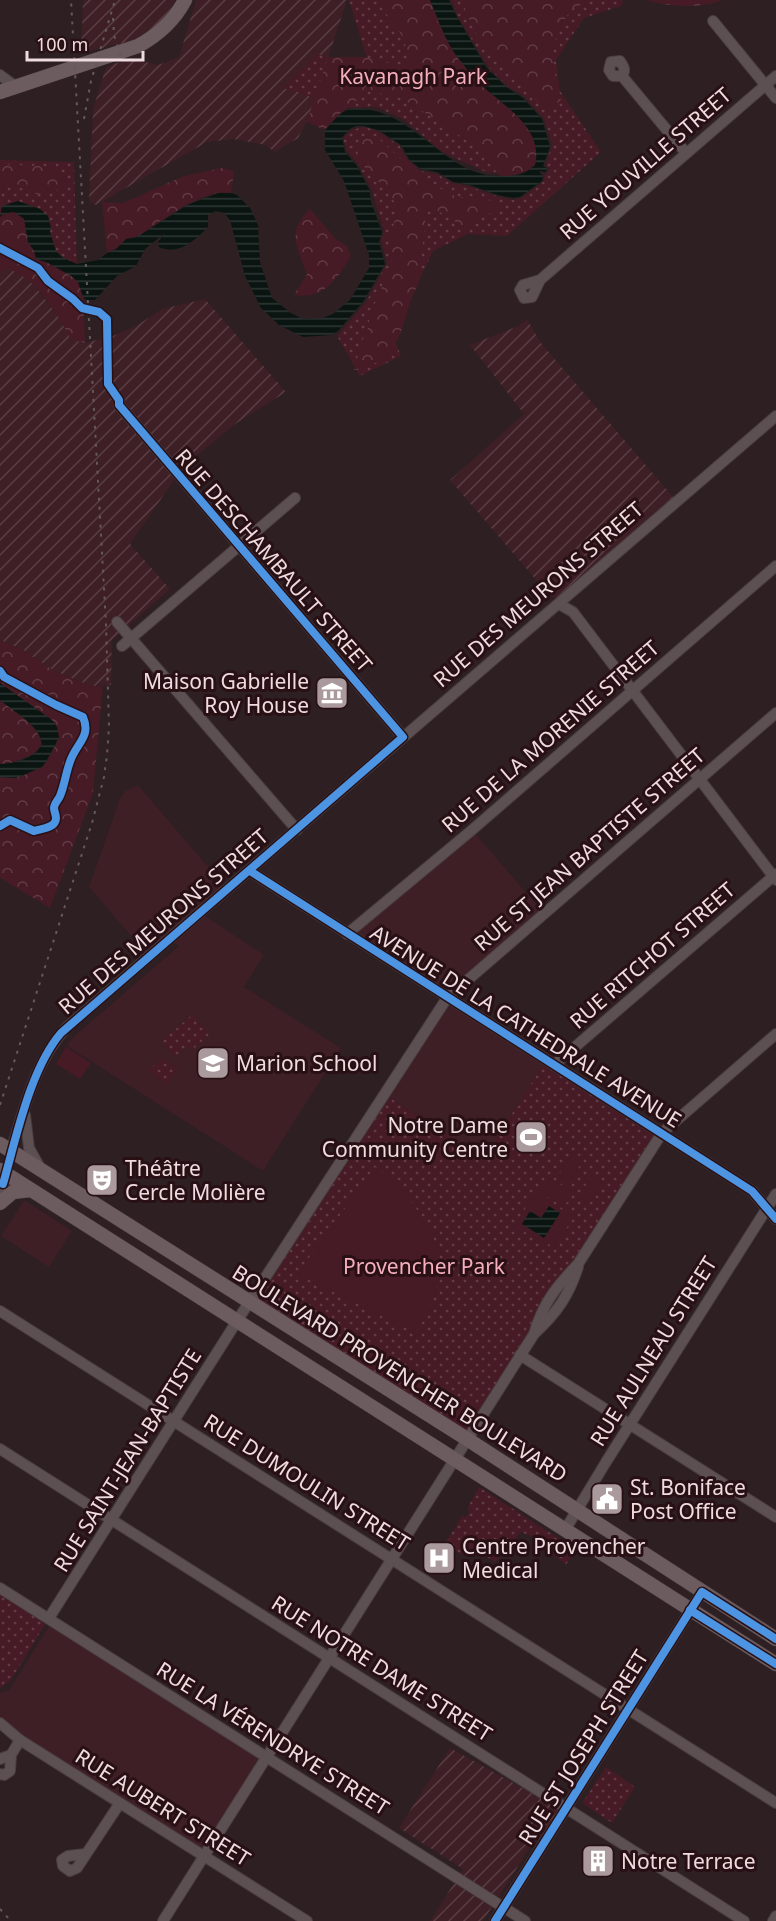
<svg xmlns="http://www.w3.org/2000/svg" width="776" height="1921" font-family="'Noto Sans',sans-serif">
	<style>
		.built { fill: #3d1f25 }
		.industrial { fill: url(#industrial-furrows) }
		.green { fill: url(#green-dots) }
		.forest { fill: url(#forest-crowns) }
		.pitch { fill: #461b25 }
		.water { fill: url(#water-rules) }
		.lines { fill: none; stroke-linecap: round; stroke-linejoin: round }
		.minor-casing { stroke: #483c3e; stroke-width: 12 }
		.major-casing { stroke: #483c3e; stroke-width: 15 }
		.minor { stroke: #5c5052; stroke-width: 10 }
		.major { stroke: #6d5c5f; stroke-width: 14 }
		.rail { stroke: #64595b; stroke-width: 2; stroke-dasharray: 3 6; stroke-linecap: butt }
		.cycleway-casing { stroke: #281015; stroke-width: 11 }
		.cycleway { stroke: #4d94e3; stroke-width: 8 }
		.labels { text-anchor: middle; dominant-baseline: central; stroke-width: 6; stroke-linejoin: round; paint-order: stroke }
		.park-label { font-size: 21px; fill: #f5aebb; stroke: #281015 }
		.street-label { font-size: 21px; fill: #efdcdf; stroke: #281015 }
		.poi-label { font-size: 21px; fill: #efdcdf; stroke: #281015; text-anchor: start }
	</style>
	<defs>
		<pattern id="industrial-furrows" width="10" height="10" patternUnits="userSpaceOnUse" patternTransform="scale(1.5)"><rect width="10" height="10" fill="#3d1f25"/><path d="M-1 1l2-2M0 10L10 0M9 11l2-2" fill="none" stroke="#593f44"/></pattern>
		<pattern id="green-dots" width="8" height="8" patternUnits="userSpaceOnUse" patternTransform="scale(1.5)"><rect width="8" height="8" fill="#461b25"/><path d="M2 2h.1M6 6h.1" fill="none" stroke="#613c44" stroke-width="1.8" stroke-linecap="round"/></pattern>
		<pattern id="forest-crowns" width="20" height="18" patternUnits="userSpaceOnUse" patternTransform="scale(1.5)"><rect width="20" height="18" fill="#461b25"/><path d="M2 6a3 3 0 1 1 6 0M12 15a3 3 0 1 1 6 0" fill="none" stroke="#613c44"/></pattern>
		<pattern id="water-rules" width="6" height="5" patternUnits="userSpaceOnUse" patternTransform="scale(1.5)"><rect width="6" height="5" fill="#0a1512"/><path d="M0 2.5h6" fill="none" stroke="#2e3634"/></pattern>
	</defs>
	<rect width="100%" height="100%" fill="#2d1f22"/>
	<g class="built">
		<path d="M138,785L228,890L201,913L264,955L244,987L341,1048L263,1171L67,1046L71,1039L179,946L169,940L149,957L89,887L120,798L125,791Z"/>
		<path d="M472,830L545,914L447,998L546,1060L484,1158L384,1094L447,998L347,934Z"/>
		<path d="M24,1200L72,1231L49,1267L1,1236Z"/>
		<path d="M51,1623L266,1757L204,1856L10,1729L0,1717V1693L9,1690Z"/>
	</g>
	<g class="industrial">
		<path d="M83,0H175L169,11L158,24L132,41L81,53Z"/>
		<path d="M196,0H347L307,122L298,138L275,152L265,145L234,139L207,142L96,205L89,201L93,109L106,67L130,58L158,65L179,57Z"/>
		<path d="M6,268L17,271L34,285L59,317L71,339L85,343L113,336L136,326L162,309L205,299L286,392L235,424L183,467L130,544L170,589L112,640L111,685L91,686L59,673L48,667L27,652L0,640V274Z"/>
		<path d="M527,319L541,343L674,498L559,600L549,595L450,480L524,414L470,345L518,326Z"/>
		<path d="M450,1748L568,1813L529,1849L483,1921H430L463,1869L399,1828Z"/>
	</g>
	<g class="green">
		<path d="M349,0H430L521,172L488,173L444,153L403,119L376,107L346,108L283,88L318,54L370,69Z"/>
		<path d="M451,0H622L623,2L621,6L584,18L556,60L560,91L601,152L507,236L468,234L433,251L393,336L401,356L360,376L337,336L366,302L387,263L381,241L384,231L371,188L358,164L347,151L344,141V137L351,130L364,127L378,131L400,146L406,158L421,171L437,174L453,183L468,186L499,197L514,200L523,197L544,181V175L547,173L549,168L545,166L552,145L544,119L524,96L507,86L488,67L457,15Z"/>
		<path d="M0,160L74,162L77,264L83,297L85,343L71,339C56,312 38,278 6,268L0,274Z"/>
		<path d="M192,1015L210,1034L192,1050L187,1045L175,1057L162,1041Z"/>
		<path d="M163,1058L178,1070L166,1084L148,1070Z"/>
		<path d="M546,1060L662,1133L541,1312L467,1439L250,1303L384,1094L484,1158Z"/>
		<path d="M479,1487L575,1549L566,1565L531,1536L520,1532L506,1555L502,1554L495,1562L472,1547L464,1556L445,1544L462,1516L466,1517L469,1513L468,1507Z"/>
		<path d="M0,1588L49,1618L11,1680L0,1688Z"/>
		<path d="M606,1767L635,1787L612,1823L582,1803Z"/>
	</g>
	<g class="forest">
		<path d="M376,0H430C438,19 445,41 458,58C466,67 473,79 482,86C506,107 544,129 535,166L523,175L501,177L474,146L443,124L401,98L369,91L341,113L325,130L307,122L328,57H365L401,66L409,57L401,34Z"/>
		<path d="M462,0H590L571,10L563,22L551,50L558,92L561,100L548,111C510,75 478,53 462,0Z"/>
		<path d="M646,0H723C700,9 669,7 646,0Z"/>
		<path d="M363,136H376C400,159 424,182 455,196C461,198 484,199 493,201L498,209L464,227L435,209L426,213L419,283C404,306 406,343 381,360C374,365 362,367 354,370L361,343L369,326V312L379,297L385,276L392,263C391,255 388,248 389,240C390,229 400,215 395,204C386,179 342,163 363,136Z"/>
		<path d="M0,164L57,167L68,179L61,189L36,194L13,185L0,190Z"/>
		<path d="M222,168L234,171L231,193C201,187 157,227 131,239C123,243 116,250 107,253L102,202L123,203L184,176Z"/>
		<path d="M310,209L336,239L347,246L351,256C337,279 324,300 294,295L307,274C297,248 286,231 310,209Z"/>
		<path d="M14,212L24,219L28,242L34,251V255L41,262L48,263L72,276L78,282L83,297L85,343L71,339C56,312 38,278 6,268L0,274V217L4,214Z"/>
		<path d="M0,640L27,652L48,667L59,673L91,686H103L93,793L50,908L0,878V777L16,778L46,762L57,743L52,720L0,683Z"/>
		<path d="M0,700C11,709 56,736 36,753C31,756 27,756 23,758C12,763 13,764 0,764Z"/>
	</g>
	<g class="pitch">
		<path d="M66,1047L91,1063L80,1079L56,1064Z"/>
		<path d="M573,1152L584,1159L569,1182L559,1175Z"/>
		<path d="M375,1167C400,1185 417,1206 431,1233C434,1240 439,1248 439,1255C442,1284 430,1309 416,1333L301,1276L300,1270Z"/>
		<path d="M593,1174L603,1181L589,1204L578,1197Z"/>
		<path d="M547,1176L573,1192L564,1207L538,1191Z"/>
		<path d="M535,1192L573,1217L555,1248L548,1244L547,1245L515,1226Z"/>
	</g>
	<g class="water">
		<path d="M430,0H449L456,15L486,67L506,87L523,98L542,119L550,147L543,166L547,168L546,172L539,171L543,177L542,181L520,197L513,198L498,195L467,184L453,182L437,172L421,169L410,161L401,145L378,130L364,126H356L350,129L342,137L345,152L357,166L369,189L371,202L382,232L379,242L385,264L363,302L338,331L331,335L303,337L279,325L261,308L245,276L230,220L224,213L216,211L208,215V227C195,240 179,256 159,247L158,242L165,233L145,249L136,266L117,276L95,300H86L83,297L78,282L71,276L48,263L36,259L34,251L28,242L24,219L14,212L4,214L0,217L2,206L18,201L40,209L48,216L51,228L50,232L56,251L62,257L77,264L98,260L107,253L116,249L126,239L137,237L187,205L218,193H231L237,195L250,208L258,225L260,262L272,298L291,313L303,319L323,318L333,314L350,300L369,268V255L344,181L325,150V130C331,124 337,115 345,111C351,108 357,109 363,109C418,113 448,181 506,176C519,175 525,174 535,165C544,129 506,107 482,86C473,79 466,67 458,58C445,41 438,19 430,0Z"/>
		<path d="M0,683L52,720L57,727L59,737L46,762L42,767L24,775L16,778L0,777V764C16,763 34,759 42,744C39,724 14,712 0,700Z"/>
		<path d="M549,1206L560,1213L544,1238L522,1224L530,1211L541,1218Z"/>
	</g>
	<g class="lines">
		<g class="minor-casing">
			<g id="minor">
				<path d="M713,21L776,98"/>
				<path d="M0,75L15,86"/>
				<path d="M622,76C626,70 624,67 620,61L611,62L609,70L613,76H622L686,153"/>
				<path d="M540,280L523,285L520,290L524,298L532,297L540,280L776,76"/>
				<path d="M119,405L403,737"/>
				<path d="M559,604L573,612L776,880"/>
				<path d="M117,622L297,830"/>
				<path d="M122,646L295,498"/>
				<path d="M250,871L752,1191L776,1219"/>
				<path d="M347,934L472,830L776,566"/>
				<path d="M554,1065L776,874"/>
				<path d="M25,1115L29,1148L40,1168"/>
				<path d="M11,1152C24,1109 35,1061 66,1028L776,416"/>
				<path d="M0,1193L6,1174"/>
				<path d="M0,1311L776,1803"/>
				<path d="M535,1333C557,1313 569,1295 578,1267"/>
				<path d="M520,1355L776,1517"/>
				<path d="M0,1449L744,1921"/>
				<path d="M565,1530L606,1462L776,1194"/>
				<path d="M0,1588L525,1921"/>
				<path d="M49,1618L237,1321L447,998L776,713"/>
				<path d="M0,1723L20,1740L307,1921"/>
				<path d="M0,1759L11,1755L20,1740"/>
				<path d="M0,1774L4,1775L10,1771L11,1755"/>
				<path d="M85,1854L68,1856L62,1860L63,1866L70,1871L77,1868L120,1803"/>
				<path d="M163,1921L534,1334C543,1303 556,1287 578,1264L662,1133L776,1034"/>
				<path d="M495,1921L702,1592"/>
				<path d="M773,1921L776,1916"/>
			</g>
		</g>
		<g class="major-casing">
			<g id="major">
				<path d="M0,92L138,46C158,35 174,21 185,0"/>
				<path d="M0,1144L467,1439L776,1639"/>
				<path d="M0,1170L776,1664"/>
				<path d="M0,1203L13,1192L31,1190"/>
			</g>
		</g>
		<use href="#minor" class="minor"/>
		<use href="#major" class="major"/>
		<g class="rail">
			<path d="M113,18L114,35L122,61"/>
			<path d="M84,119L91,81L115,0"/>
			<path d="M0,1105L92,823L104,777L107,755L109,727L106,624L71,0"/>
			<path d="M0,1909L11,1921"/>
		</g>
		<g class="cycleway-casing">
			<g id="cycleway">
				<path d="M0,248L38,268L48,281L73,299L82,308L99,312L107,319L108,384L119,400V405L403,737L61,1033C30,1069 16,1139 3,1184"/>
				<path d="M0,671L4,677L56,705L83,717C91,736 78,742 71,759C66,771 65,784 60,796C58,800 54,804 54,808C54,813 58,817 55,822C52,828 40,829 34,831L10,820L0,826"/>
				<path d="M250,871L752,1191L776,1219"/>
				<path d="M690,1610L776,1664"/>
				<path d="M495,1921L702,1592L776,1639"/>
			</g>
		</g>
		<use href="#cycleway" class="cycleway"/>
	</g>
	<defs>
		<g id="museum-square" transform="scale(1.725)"><rect x="-9" y="-9" width="18" height="18" rx="4" fill="#ab9a9d" stroke="#281015"/><path d="M0-6L6-3V-2H-6V-3ZM-5-1h2V3h-2ZM-1-1h2V3h-2ZM3-1h2V3H3ZM-6 4H6V6H-6Z" fill="#fff"/></g>
		<g id="school-square" transform="scale(1.725)"><rect x="-9" y="-9" width="18" height="18" rx="4" fill="#ab9a9d" stroke="#281015"/><path d="M0-5L7-2L0 1L-7-2ZM-4 1L0 2.5L4 1V4Q0 6-4 4Z" fill="#fff"/></g>
		<g id="stadium-square" transform="scale(1.725)"><rect x="-9" y="-9" width="18" height="18" rx="4" fill="#ab9a9d" stroke="#281015"/><path d="M0-5a6.5 5 0 1 0 0 10a6.5 5 0 1 0 0-10ZM-3.5-1.8h7v3.6h-7Z" fill="#fff"/></g>
		<g id="theatre-square" transform="scale(1.725)"><rect x="-9" y="-9" width="18" height="18" rx="4" fill="#ab9a9d" stroke="#281015"/><path d="M-5-5.5Q0-4 5-5.5V0Q5 5 0 6Q-5 5-5 0ZM-3.3-2.5H-1v1.5H-3.3ZM1-2.5H3.3v1.5H1ZM-2.8 1Q0 5.5 2.8 1Z" fill="#fff"/></g>
		<g id="civic-square" transform="scale(1.725)"><rect x="-9" y="-9" width="18" height="18" rx="4" fill="#ab9a9d" stroke="#281015"/><path d="M-.6-6.5H3V-4.5H.6V-3L4-1V1h2V6H-6V1h2V-1L-.6-3ZM-1.2 2.5V6h2.4V2.5Z" fill="#fff"/></g>
		<g id="hospital-square" transform="scale(1.725)"><rect x="-9" y="-9" width="18" height="18" rx="4" fill="#ab9a9d" stroke="#281015"/><path d="M-5-5h3v3.5h4V-5h3V5h-3V1.5h-4V5h-3Z" fill="#fff"/></g>
		<g id="building-square" transform="scale(1.725)"><rect x="-9" y="-9" width="18" height="18" rx="4" fill="#ab9a9d" stroke="#281015"/><path d="M-4-6H4V6H1V3H-1V6H-4ZM-2.5-4.3h1.7v1.8h-1.7ZM.8-4.3h1.7v1.8H.8ZM-2.5-1h1.7V.8h-1.7ZM.8-1h1.7V.8H.8Z" fill="#fff"/></g>
	</defs>
	<g fill-rule="evenodd">
		<use href="#museum-square" x="332" y="693"/>
		<use href="#school-square" x="213" y="1063"/>
		<use href="#stadium-square" x="531" y="1137"/>
		<use href="#theatre-square" x="102" y="1180"/>
		<use href="#civic-square" x="607" y="1499"/>
		<use href="#hospital-square" x="439" y="1558"/>
		<use href="#building-square" x="598" y="1861"/>
	</g>
	<g class="labels">
		<g class="park-label">
			<text x="413" y="76">Kavanagh Park</text>
			<text x="424" y="1266">Provencher Park</text>
		</g>
		<g class="street-label">
			<text transform="translate(645 163) rotate(-41)">RUE YOUVILLE STREET</text>
			<text transform="translate(274 560) rotate(49)">RUE DESCHAMBAULT STREET</text>
			<text transform="translate(538 594) rotate(-41)">RUE DES MEURONS STREET</text>
			<text transform="translate(550 736) rotate(-41)">RUE DE LA MORENIE STREET</text>
			<text transform="translate(589 849) rotate(-41)">RUE ST JEAN BAPTISTE STREET</text>
			<text transform="translate(163 921) rotate(-41)">RUE DES MEURONS STREET</text>
			<text transform="translate(652 955) rotate(-41)">RUE RITCHOT STREET</text>
			<text transform="translate(526 1026) rotate(32)">AVENUE DE LA CATHEDRALE AVENUE</text>
			<text transform="translate(653 1351) rotate(-58)">RUE AULNEAU STREET</text>
			<text transform="translate(400 1373) rotate(32)">BOULEVARD PROVENCHER BOULEVARD</text>
			<text transform="translate(127 1460) rotate(-58)">RUE SAINT-JEAN-BAPTISTE</text>
			<text transform="translate(307 1482) rotate(32)">RUE DUMOULIN STREET</text>
			<text transform="translate(382 1668) rotate(32)">RUE NOTRE DAME STREET</text>
			<text transform="translate(273 1738) rotate(32)">RUE LA VÉRENDRYE STREET</text>
			<text transform="translate(583 1747) rotate(-58)">RUE ST JOSEPH STREET</text>
			<text transform="translate(163 1807) rotate(32)">RUE AUBERT STREET</text>
		</g>
		<g class="poi-label">
			<text x="309" y="681" text-anchor="end">Maison Gabrielle<tspan x="309" dy="24">Roy House</tspan></text>
			<text x="236" y="1063">Marion School</text>
			<text x="508" y="1125" text-anchor="end">Notre Dame<tspan x="508" dy="24">Community Centre</tspan></text>
			<text x="125" y="1168">Théâtre<tspan x="125" dy="24">Cercle Molière</tspan></text>
			<text x="630" y="1487">St. Boniface<tspan x="630" dy="24">Post Office</tspan></text>
			<text x="462" y="1546">Centre Provencher<tspan x="462" dy="24">Medical</tspan></text>
			<text x="621" y="1861">Notre Terrace</text>
		</g>
	</g>
	<path d="M27 51v9h116v-9" fill="none" stroke="#efdcdf" stroke-width="3"/>
	<text x="36" y="51" font-size="18" fill="#efdcdf" stroke="#281015" stroke-width="4.5" paint-order="stroke">100 m</text>
</svg>
